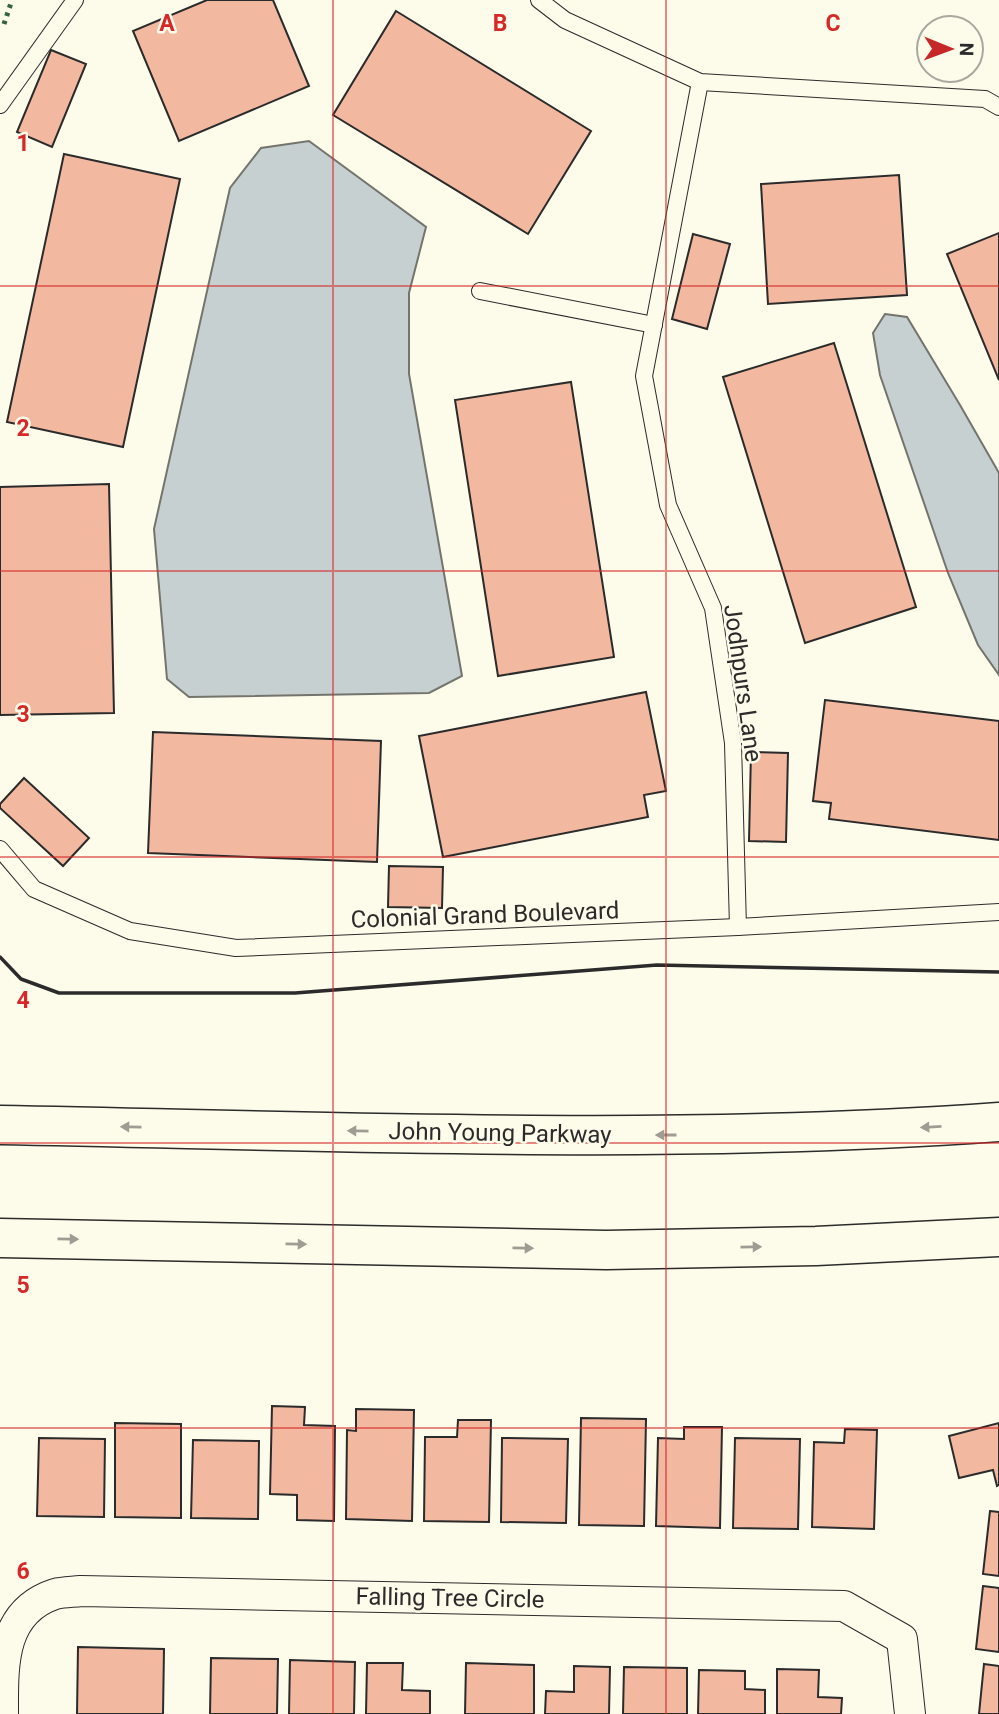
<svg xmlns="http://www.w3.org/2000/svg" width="999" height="1714" font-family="Roboto,sans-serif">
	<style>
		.water { fill: #c7d0d0; stroke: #74746e; stroke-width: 2 }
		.building { fill: #f2b8a0; stroke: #2b2b2b; stroke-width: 2 }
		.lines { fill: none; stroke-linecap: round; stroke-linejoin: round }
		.lane-casing { stroke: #2b2b2b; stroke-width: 18 }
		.street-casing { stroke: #2b2b2b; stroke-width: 32 }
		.highway-casing { stroke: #2b2b2b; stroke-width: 41 }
		.lane { stroke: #fdfbea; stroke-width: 16 }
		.street { stroke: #fdfbea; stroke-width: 30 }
		.highway { stroke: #fdfbea; stroke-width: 38 }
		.hedge { stroke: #34623c; stroke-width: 5; stroke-dasharray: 3.5 5; stroke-linecap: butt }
		.wall { stroke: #2b2b2b; stroke-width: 3.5 }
		.oneway { fill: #9e9d94 }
		.grid { fill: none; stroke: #d62828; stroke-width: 2; stroke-opacity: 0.55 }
		.labels { text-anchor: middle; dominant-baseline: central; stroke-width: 5; stroke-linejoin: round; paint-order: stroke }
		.street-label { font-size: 24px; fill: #2b2b2b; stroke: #fdfbea }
		.grid-label { font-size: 23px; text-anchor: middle; font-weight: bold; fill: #d62828; stroke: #fdfbea; stroke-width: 5; stroke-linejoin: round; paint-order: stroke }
	</style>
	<rect width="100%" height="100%" fill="#fdfbea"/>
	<g class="water">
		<path d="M309,141L426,227L409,293V374L462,676L429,693L189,697L167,679L154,529L230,188L261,148Z"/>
		<path d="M885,314L907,317L960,405L999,473V675L978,645L948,573L880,375L873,333Z"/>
	</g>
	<g class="building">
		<path d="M207,0H273L309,86L179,141L133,31Z"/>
		<path d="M396,11L591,131L528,234L333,115Z"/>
		<path d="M51,50L86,64L52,147L17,132Z"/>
		<path d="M64,154L180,179L123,447L7,422Z"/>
		<path d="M899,175L907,295L768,304L761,184Z"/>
		<path d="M999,233V380L947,254Z"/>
		<path d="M693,234L730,244L707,329L672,319Z"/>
		<path d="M834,343L916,607L805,643L723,377Z"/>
		<path d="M571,382L614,657L498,676L455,400Z"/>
		<path d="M109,484L114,713L0,715V487Z"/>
		<path d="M646,692L666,791L644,795L648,817L443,857L419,736Z"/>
		<path d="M825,700L999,721V840L829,819L831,803L813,801Z"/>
		<path d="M153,732L381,741L377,862L148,853Z"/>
		<path d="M751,752L788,753L786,842L749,841Z"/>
		<path d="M24,778L89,838L63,866L0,808V804Z"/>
		<path d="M389,866L443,867L442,908L388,907Z"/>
		<path d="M272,1406L305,1407L304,1425L335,1426L334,1521L297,1520V1495L270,1494Z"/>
		<path d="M356,1409L414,1410L412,1521L346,1519L347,1430L356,1431Z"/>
		<path d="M581,1418L646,1419L644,1526L579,1525Z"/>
		<path d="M458,1420H491L489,1522L424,1521L425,1437H457Z"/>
		<path d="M115,1423L181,1424V1518L115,1517Z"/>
		<path d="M999,1423V1485L997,1486L993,1470L959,1478L949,1436Z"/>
		<path d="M684,1427H722L720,1528L656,1526L658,1438L684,1439Z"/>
		<path d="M845,1429L877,1430L874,1529L812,1527L814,1442L844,1443Z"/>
		<path d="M39,1438L105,1439L104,1517L37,1516Z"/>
		<path d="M502,1438L568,1439L566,1523L501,1522Z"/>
		<path d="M735,1438L800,1439L798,1529L733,1528Z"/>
		<path d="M193,1440L259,1441L258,1519L191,1518Z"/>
		<path d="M990,1511L999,1512V1576L983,1574Z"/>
		<path d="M983,1586L999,1588V1652L976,1649Z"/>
		<path d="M78,1647L164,1649L163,1714H77Z"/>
		<path d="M211,1658L278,1659L277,1714H210Z"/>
		<path d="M290,1660L355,1662L354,1714H289Z"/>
		<path d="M367,1663H403L402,1690L430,1691V1714H366Z"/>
		<path d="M466,1663L534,1665V1714H465Z"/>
		<path d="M984,1664L999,1666V1714H979Z"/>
		<path d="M574,1666L610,1667L609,1714H545L546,1691L574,1692Z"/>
		<path d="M624,1667L687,1668V1714H623Z"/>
		<path d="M777,1669L819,1670L818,1697L842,1698L841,1714H777Z"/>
		<path d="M699,1670L745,1671V1689L765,1690V1714H698Z"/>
	</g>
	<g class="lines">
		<g class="lane-casing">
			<g id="lane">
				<path d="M539,0L565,20L700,82L985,99L999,107"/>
				<path d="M700,82L644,376L668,505L713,608L733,743L738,927"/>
				<path d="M0,105L75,0"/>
				<path d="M480,291L654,325"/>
				<path d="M0,849L34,889L130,931L236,948L738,927L999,912"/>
			</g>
		</g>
		<g class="street-casing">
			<path id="street" d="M3,1714C3,1668 0,1612 55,1594C63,1592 73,1592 81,1591L844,1606L902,1639L910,1714"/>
		</g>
		<g class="highway-casing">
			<g id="highway">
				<path d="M0,1125C333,1131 667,1146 999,1122"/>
				<path d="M0,1238L606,1250L816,1246L999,1237"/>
			</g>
		</g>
		<use href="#lane" class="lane"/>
		<use href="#street" class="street"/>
		<use href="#highway" class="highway"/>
		<path class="hedge" d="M4,24L12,0"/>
		<path class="wall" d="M0,957L21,979L59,993H295L657,965L999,972"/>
	</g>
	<defs><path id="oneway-solid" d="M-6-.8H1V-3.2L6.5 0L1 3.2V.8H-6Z" transform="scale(1.75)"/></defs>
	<g class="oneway">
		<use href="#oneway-solid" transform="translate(131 1127) rotate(-179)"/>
		<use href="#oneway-solid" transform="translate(931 1127) rotate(177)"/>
		<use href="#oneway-solid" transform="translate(358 1131) rotate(-179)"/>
		<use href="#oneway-solid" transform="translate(666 1135) rotate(180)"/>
		<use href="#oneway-solid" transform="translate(68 1239) rotate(1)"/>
		<use href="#oneway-solid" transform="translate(296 1244) rotate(1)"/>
		<use href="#oneway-solid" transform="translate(751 1247) rotate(-1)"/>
		<use href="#oneway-solid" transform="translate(523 1248) rotate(1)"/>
	</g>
	<path class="grid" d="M333,0V1714M666,0V1714M0,286H999M0,571H999M0,857H999M0,1143H999M0,1428H999"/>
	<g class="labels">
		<g class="street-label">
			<text transform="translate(743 683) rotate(82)">Jodhpurs Lane</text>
			<text transform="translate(485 915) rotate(-2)">Colonial Grand Boulevard</text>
			<text transform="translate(500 1133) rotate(1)">John Young Parkway</text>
			<text transform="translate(450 1598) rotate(1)">Falling Tree Circle</text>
		</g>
	</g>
	<g class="grid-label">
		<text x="167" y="31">A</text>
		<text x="500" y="31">B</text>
		<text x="833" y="31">C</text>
		<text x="23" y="151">1</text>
		<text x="23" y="436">2</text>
		<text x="23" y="722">3</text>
		<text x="23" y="1008">4</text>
		<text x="23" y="1293">5</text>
		<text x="23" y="1579">6</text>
	</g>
	<g transform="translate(950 49) rotate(91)"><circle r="33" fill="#fdfbea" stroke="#a9a89e" stroke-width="2"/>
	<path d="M0-5L12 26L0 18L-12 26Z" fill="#c62828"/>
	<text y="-10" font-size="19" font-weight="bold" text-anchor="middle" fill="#2b2b2b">N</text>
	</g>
</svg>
